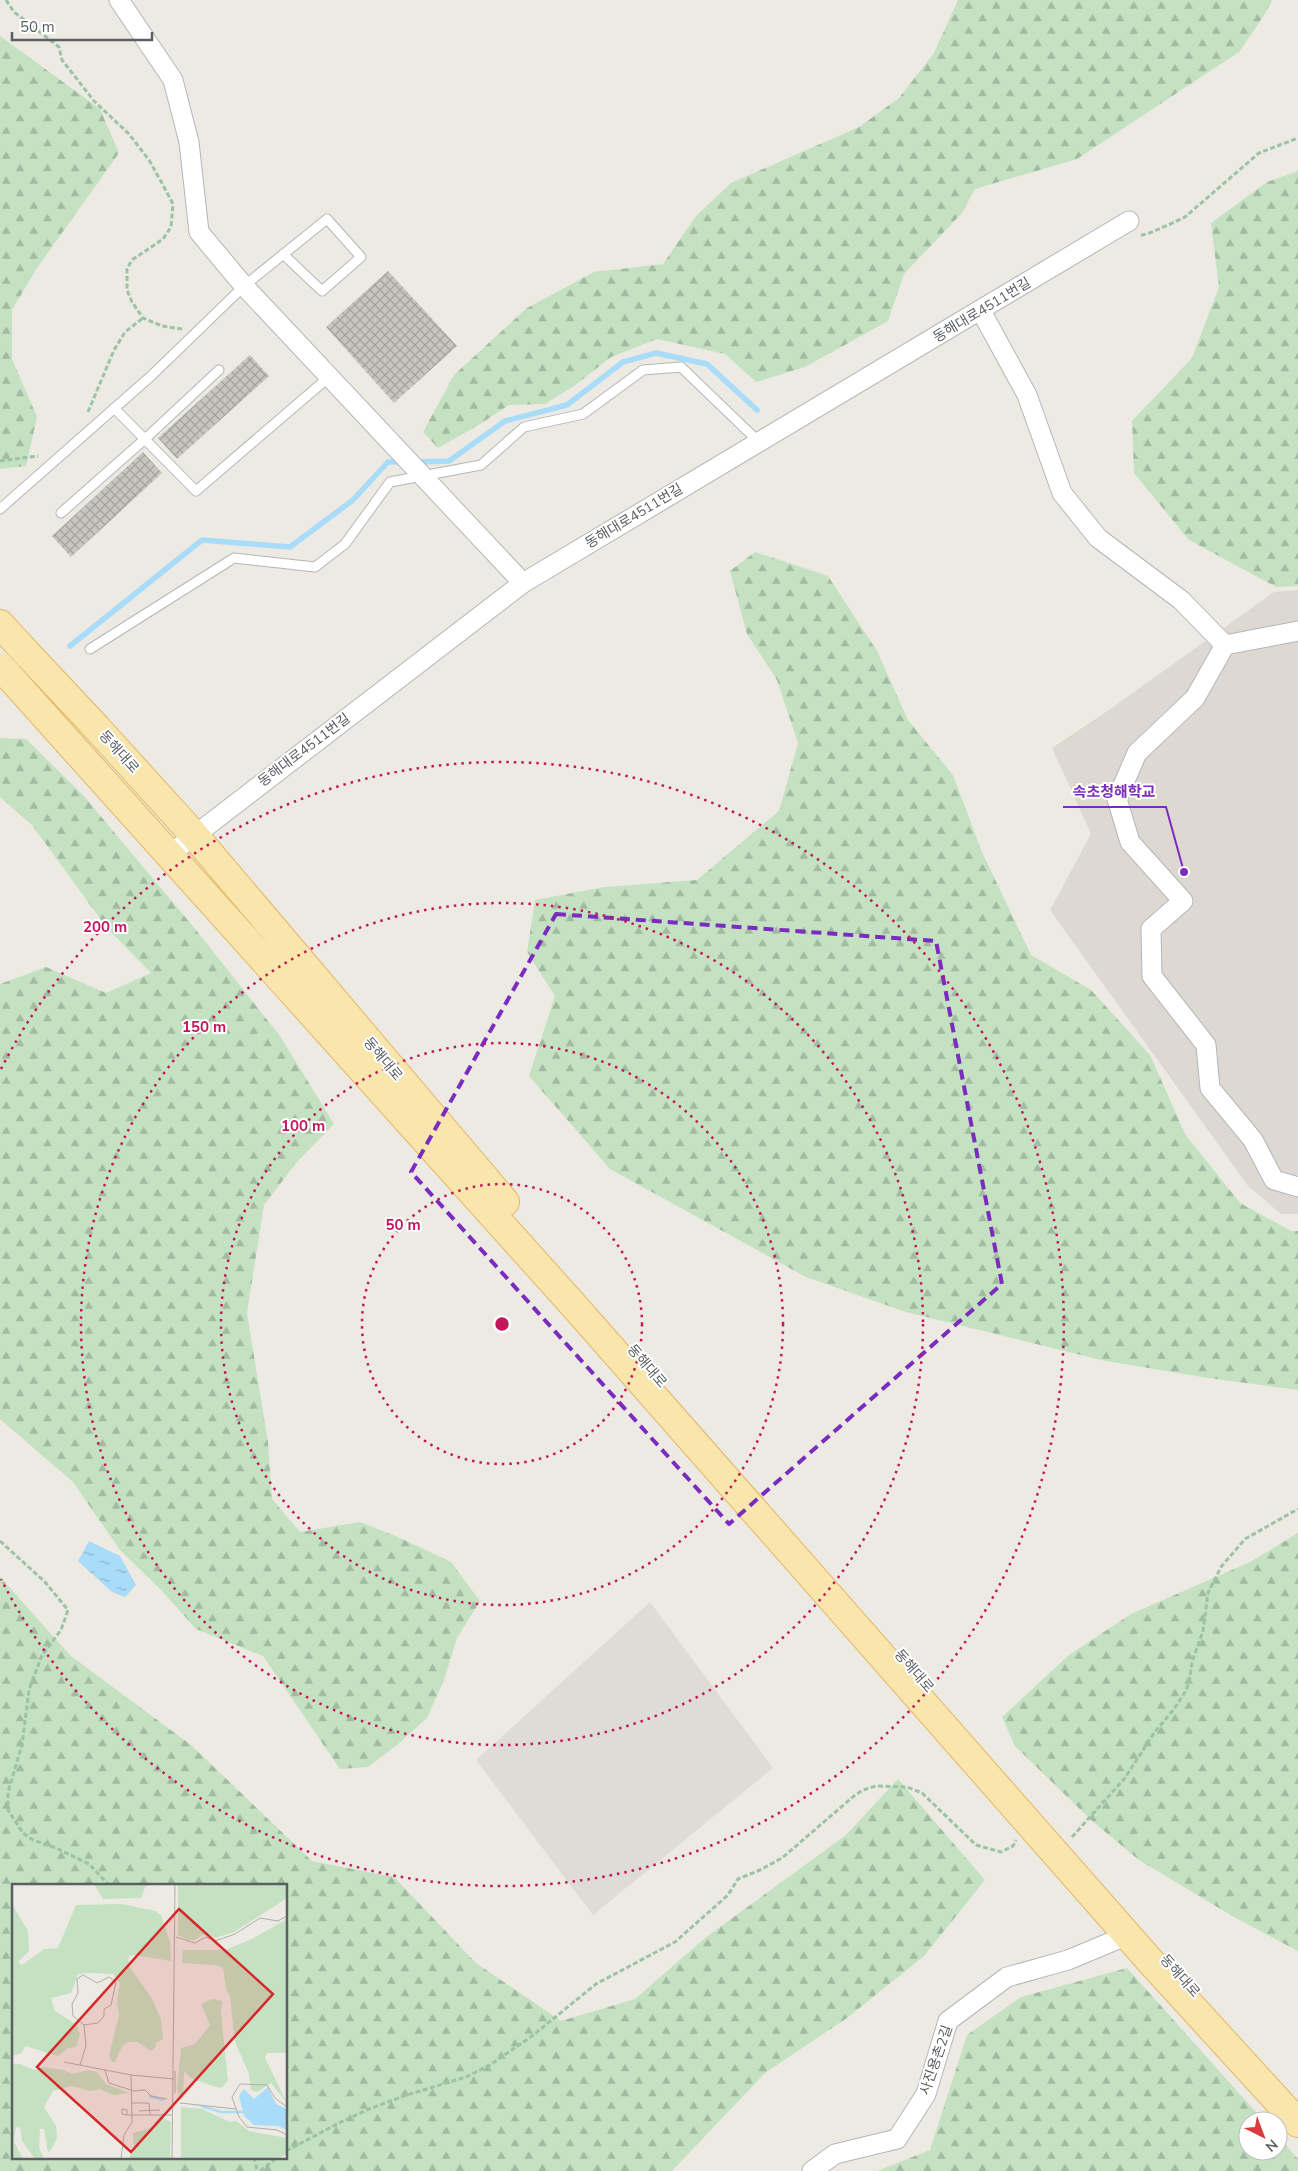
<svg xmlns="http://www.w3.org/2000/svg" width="1298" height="2171" font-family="'Nunito Sans','Noto Sans KR',sans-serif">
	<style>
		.industrial { fill: #dfdcd8 }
		.education { fill: #ddd9d2 }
		.forest { fill: url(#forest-firs); fill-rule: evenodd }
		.water { fill: url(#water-ripples) }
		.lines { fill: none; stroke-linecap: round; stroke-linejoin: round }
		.stream { stroke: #a8dcf8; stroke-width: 5.5 }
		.building { fill: url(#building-cross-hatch) }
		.service-casing { stroke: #b4b6b9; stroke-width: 11 }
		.minor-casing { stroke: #b4b6b9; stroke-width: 21 }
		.primary-casing { stroke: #e6b664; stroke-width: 30 }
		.path { stroke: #9cc3a4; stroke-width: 3; stroke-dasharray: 5 2.5; stroke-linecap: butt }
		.service { stroke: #fff; stroke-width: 9 }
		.minor { stroke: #fff; stroke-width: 19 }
		.primary { stroke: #f8e6ad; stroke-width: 28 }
		.primary-bridge-casing { stroke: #e6b664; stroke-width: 30; stroke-linecap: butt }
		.primary-bridge { stroke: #f8e6ad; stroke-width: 28 }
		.marked { fill: none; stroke: #7b2cbf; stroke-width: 4; stroke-dasharray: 10 6; stroke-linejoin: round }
		.ring { fill: none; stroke: #c2185b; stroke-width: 2.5; stroke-dasharray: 2.5 5 }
		.labels { text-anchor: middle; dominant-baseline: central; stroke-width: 4; stroke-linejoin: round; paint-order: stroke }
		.street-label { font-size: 14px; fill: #5b5f63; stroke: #fff }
		.inset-river { fill: none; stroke: #a8dcf8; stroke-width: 2.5 }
		.inset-road { fill: none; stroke: #afaeac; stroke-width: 1 }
		.view { fill: #d62828; fill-opacity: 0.15; stroke: #d62828; stroke-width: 2.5 }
		.inset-edge { fill: none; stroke: #5b5f63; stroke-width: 2.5 }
		.centre { fill: #c2185b; stroke: #fff; stroke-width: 2.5 }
		.ring-label { font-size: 15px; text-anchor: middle; font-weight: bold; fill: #c2185b; stroke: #fff; stroke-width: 4; stroke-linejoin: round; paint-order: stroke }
		.leader { fill: none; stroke: #7b2cbf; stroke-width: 2 }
		.callout-dot { fill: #7b2cbf; stroke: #fff; stroke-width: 2 }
		.callout-label { font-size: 15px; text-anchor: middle; font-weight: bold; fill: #7b2cbf; stroke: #fff; stroke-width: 4; stroke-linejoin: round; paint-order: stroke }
	</style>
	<defs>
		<pattern id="forest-firs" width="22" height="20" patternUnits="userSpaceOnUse" patternTransform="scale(1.25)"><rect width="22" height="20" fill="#c4e2c2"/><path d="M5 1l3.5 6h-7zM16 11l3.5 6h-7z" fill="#a2baa1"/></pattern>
		<pattern id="water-ripples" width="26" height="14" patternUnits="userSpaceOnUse" patternTransform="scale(1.25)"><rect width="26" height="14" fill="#a8dcf8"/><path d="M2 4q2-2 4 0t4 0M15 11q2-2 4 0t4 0" fill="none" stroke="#8cb6cc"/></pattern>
		<pattern id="building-cross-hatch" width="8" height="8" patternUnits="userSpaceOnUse" patternTransform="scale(1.25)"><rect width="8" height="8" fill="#c8c5c0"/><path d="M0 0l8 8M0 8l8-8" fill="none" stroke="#a5a3a0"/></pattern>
	</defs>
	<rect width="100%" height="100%" fill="#edeae3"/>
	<path class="industrial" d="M650,1602L773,1768L593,1915L476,1760Z"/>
	<path class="education" d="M1298,590V1214H1281L1248,1186L1050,910L1091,834L1052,748L1106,712L1274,592Z"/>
	<g class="forest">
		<path d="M958,0H1272L1265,14L1239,52L1077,159L975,189L962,213L904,274L888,321L805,367L756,382L725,354L657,339L611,357L574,386L545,404L509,405L477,426L438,448L423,432L454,375L527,308L594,272L663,264L696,216L731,183L859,127L899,98L934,53Z"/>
		<path d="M0,36L100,109L119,153L37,268L12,310V359L37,417L26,466L0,469Z"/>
		<path d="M1298,171V586L1276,587L1189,540L1134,473L1132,421L1192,358L1219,287L1211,223L1267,182Z"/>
		<path d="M755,552L828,576L877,651L908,720L953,775L981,850L1031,955L1091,990L1150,1055L1185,1134L1240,1203L1291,1231H1298V1390L1208,1378L1101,1360L906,1312L806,1277L610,1169L529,1076L555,996L527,952L535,900L604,887L697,880L779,811L798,743L777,680L747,634L730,571Z"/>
		<path d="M0,738L26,739L83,795L196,930L280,1036L334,1124L296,1163L264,1205L247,1313L268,1442L272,1499L300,1532L360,1522L398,1537L451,1562L480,1601L457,1638L444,1680L427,1718L397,1745L368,1767L340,1769L263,1656L196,1629L161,1590L120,1550L73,1482L0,1419V984L46,967L106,993L151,973L107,928L32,825L0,797Z"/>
		<path d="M1298,1533V1951L1234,1917L1139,1860L1091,1820L1015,1746L1002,1717L1069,1655L1131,1614L1250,1562Z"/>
		<path d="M0,1577L71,1656L191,1745L312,1861L394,1877L476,1963L561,2021L635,1999L705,1938L846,1835L898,1779L985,1880L924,1956L847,2018L765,2073L672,2171H0ZM14,1885H286V2157H14Z"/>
		<path d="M1127,1968L1264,2121H1248V2151H1278V2136L1298,2159V2171H877L930,2150L967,2035L1021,1997Z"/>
	</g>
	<path class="water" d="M89,1541L120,1556L136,1585L125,1597L112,1592L78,1561Z"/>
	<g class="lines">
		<g class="stream">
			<path d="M416,462L449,461L505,421L567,405L623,362L656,353L707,364L757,410"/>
			<path d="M70,646L202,540L290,547L353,500L388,462H404"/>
		</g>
	</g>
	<g class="building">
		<path d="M388,271L457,346L394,403L326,327Z"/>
		<path d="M250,355L269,376L177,459L158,438Z"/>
		<path d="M143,452L162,473L71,557L52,536Z"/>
	</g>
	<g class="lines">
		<g class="service-casing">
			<g id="service">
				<path d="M114,408L196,491L329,377"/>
				<path d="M0,509L151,376L244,286L327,219L361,257L322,291L283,254"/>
				<path d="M61,513L145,439L219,370"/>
				<path d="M90,649L234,558L315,567L345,544L390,482L481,465L524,427L583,414L643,370L681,367L759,442"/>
			</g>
		</g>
		<g class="minor-casing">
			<g id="minor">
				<path d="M119,0L173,80L189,142L199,232L244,286L523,583"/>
				<path d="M981,311L1027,395L1062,493L1098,538L1181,600L1225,645"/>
				<path d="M1298,631L1225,645L1195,698L1137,753L1117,799L1130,842L1183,901L1151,929L1152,976L1206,1045L1210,1088L1253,1140L1274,1180L1298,1187"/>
				<path d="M169,855L523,583L1129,221"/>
				<path d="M812,2171L835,2154L897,2139L926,2094L948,2021L1007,1977L1068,1960L1128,1935"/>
			</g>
		</g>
		<g class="primary-casing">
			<g id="primary">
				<path d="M0,624L21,647"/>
				<path d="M96,727L194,835L505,1202"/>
				<path d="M69,743L576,1308L1151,1962L1298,2123"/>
			</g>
		</g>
		<g class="path">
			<path d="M6,0L14,12L59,47L62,60L94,101L129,134L149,160L163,185L173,204L171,227L163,239L132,260L127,269V290L132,302L143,318L162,326L182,329"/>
			<path d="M1141,235C1146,236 1179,220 1185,217L1259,153L1298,138"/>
			<path d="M88,412L114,350L125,332L143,318"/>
			<path d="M0,461L38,456"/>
			<path d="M0,1541L45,1582L68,1610L61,1630L42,1655L29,1690L22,1745L8,1792V1810L23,1833L33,1840L56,1848L89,1864L109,1885"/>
			<path d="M1072,1837L1125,1778L1154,1733L1174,1709L1185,1692L1189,1683L1192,1662L1203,1631L1208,1593L1221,1567L1245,1539L1298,1509"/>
			<path d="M286,2151L341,2122L369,2109L404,2096L466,2077L490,2065L532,2036L596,1984L675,1942L728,1895L738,1879L760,1870L782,1858L854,1796L863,1790L876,1786L907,1787L922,1793L976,1845L1001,1852L1013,1846L1016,1840"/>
			<path d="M254,2157L257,2171"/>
			<path d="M260,2171L278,2157"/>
		</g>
		<use href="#service" class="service"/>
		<use href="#minor" class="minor"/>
		<use href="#primary" class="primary"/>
		<g class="primary-bridge-casing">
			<g id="primary-bridge">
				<path d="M21,647L96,727"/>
				<path d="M1,667L69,743"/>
			</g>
		</g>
		<use href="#primary-bridge" class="primary-bridge"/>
	</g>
	<path class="marked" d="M556,914L936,941L1002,1284L729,1524L411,1172Z"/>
	<g class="ring">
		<circle cx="502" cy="1324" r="140"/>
		<circle cx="502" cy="1324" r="281"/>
		<circle cx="502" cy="1324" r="421"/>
		<path d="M1 1069A562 562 0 1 1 1 1579"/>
	</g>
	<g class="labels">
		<g class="street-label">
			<text transform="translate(982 310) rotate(-31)">동해대로4511번길</text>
			<text transform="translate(634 516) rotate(-31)">동해대로4511번길</text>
			<text transform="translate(304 750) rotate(-37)">동해대로4511번길</text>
			<text transform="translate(119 752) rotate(48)">동해대로</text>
			<text transform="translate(383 1059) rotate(50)">동해대로</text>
			<text transform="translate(647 1366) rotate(49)">동해대로</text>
			<text transform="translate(914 1671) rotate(49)">동해대로</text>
			<text transform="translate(1180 1976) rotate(48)">동해대로</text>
			<text transform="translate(936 2060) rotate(-71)">사진용촌2길</text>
		</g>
	</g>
	<g transform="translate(12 1884)">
		<rect width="275" height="275" fill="#edeae3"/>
		<path d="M82,0H142L133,3L129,14L91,15ZM166,0H275V14L222,48L203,54L192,50L182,56H176L166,51ZM0,20L16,47L17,67L6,78L10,81L32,65L46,64L64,21L110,20L143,27L149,31L158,58L159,77L122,71L117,72L116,81L139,113L149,135L151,155L144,159L143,164L139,167L126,158H116L110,162L103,178H100L97,172L107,131L105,116L108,99L101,90L76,89L66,90L59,109L39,114L43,127L65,141L68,151L64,163L56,164L46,172L13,162L10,169L0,172ZM275,35V169H255L253,174L275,219L259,199L245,208L239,206L237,190L223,158L218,112L214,105L211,84L204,81L170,79L171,66H213L240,55ZM201,115L210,117L209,130L216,197L209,204L204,203L179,194L172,187L171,214L168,215L165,204L169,164L183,160L198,141L189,120ZM0,180H8L22,186L32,183L51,186L61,190L76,186L85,188L94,200L117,209L101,211L88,205L78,207L60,202L41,207L32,223L44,242L45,254L40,264L37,268L35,265L32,245H28L27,263L32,275H23L10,257L8,244L4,243L2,258L11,275H0ZM169,223L190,225L218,238L224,237L237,247L275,254V270L265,275H169ZM148,232L159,238L158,275H116L122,265L121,249L139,244Z" fill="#c4e2c2"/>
		<path d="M256,203L264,220L275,225V246L266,242L242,241L232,232L227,212L232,205L242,215Z" fill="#a8dcf8"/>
		<path class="inset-river" d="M137,212L152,216M189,222L209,228H232"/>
		<path class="inset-road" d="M164,53L183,59L194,53L203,57L223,50L248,34L266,37L275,32M71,91L85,99L97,93L104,98L99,121L92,125V132L86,139L72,141L61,132L60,120L66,109L65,95ZM52,178L119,191L162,195M68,181L74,162L72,141M93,186L97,199L122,207L133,206L139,212L155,215M163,209V187M120,219H137L138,231M168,219L224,225M275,223L263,214L255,201L228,200L220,213L227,233L235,243L265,246L275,251M127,227L148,226M115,231V226L110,225V230L115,231H160M109,275L112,251L120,238L119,191M160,275L163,0"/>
		<path class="view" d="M167,25L261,110L119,268L25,183Z"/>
		<rect width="275" height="275" class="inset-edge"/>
	</g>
	<circle cx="502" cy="1324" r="8" class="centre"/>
	<g class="ring-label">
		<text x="105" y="932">200 m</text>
		<text x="204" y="1032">150 m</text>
		<text x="303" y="1131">100 m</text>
		<text x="403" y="1230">50 m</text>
	</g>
	<path class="leader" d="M1184 872L1166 807H1063"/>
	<circle class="callout-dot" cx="1184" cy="872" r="5"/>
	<g class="callout-label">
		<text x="1114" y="797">속초청해학교</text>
	</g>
	<g transform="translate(1263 2136) rotate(138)"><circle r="24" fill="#ffffff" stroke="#bdbfc1"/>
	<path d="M0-4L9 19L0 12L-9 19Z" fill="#db3b3c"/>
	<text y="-8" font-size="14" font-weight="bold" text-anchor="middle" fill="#5b5f63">N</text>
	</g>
	<path d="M12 32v8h140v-8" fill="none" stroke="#5b5f63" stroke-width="2.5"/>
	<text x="20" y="32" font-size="15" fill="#5b5f63" stroke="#ffffff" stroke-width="4" paint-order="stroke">50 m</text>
</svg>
